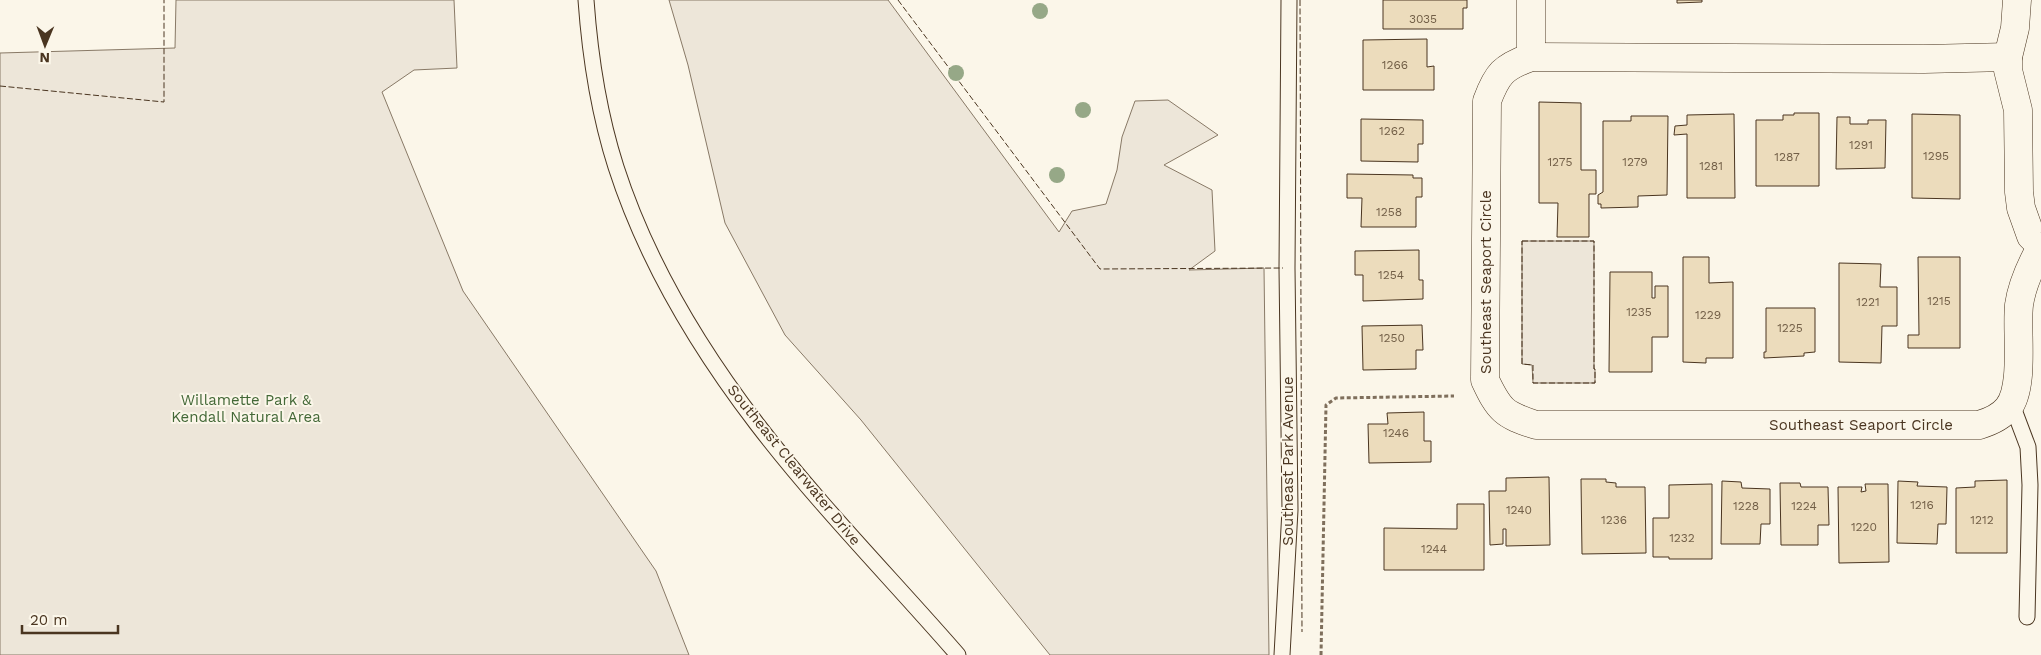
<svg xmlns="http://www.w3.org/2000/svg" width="2041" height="655" font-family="'Work Sans',sans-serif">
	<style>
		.green { fill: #ede6d9; stroke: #887966 }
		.building { fill: #ecdcbc; stroke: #4a3520 }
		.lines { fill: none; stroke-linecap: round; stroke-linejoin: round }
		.lane-casing { stroke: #4a3520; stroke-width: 17 }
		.street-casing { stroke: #4a3520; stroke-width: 29 }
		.path { stroke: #7f6f5c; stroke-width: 3; stroke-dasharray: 4 2.5; stroke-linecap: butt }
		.lane { stroke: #fbf6e9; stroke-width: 15 }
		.street { stroke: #fbf6e9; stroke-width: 28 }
		.fence { stroke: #4a3520; stroke-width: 1; stroke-dasharray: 6 2.5; stroke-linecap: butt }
		.tree { fill: #96a887 }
		.labels { text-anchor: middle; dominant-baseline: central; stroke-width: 4; stroke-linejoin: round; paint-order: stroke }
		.number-label { font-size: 12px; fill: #725f47 }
		.street-label { font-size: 15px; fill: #4a3520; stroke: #fbf6e9 }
		.park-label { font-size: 15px; fill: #436837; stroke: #fbf6e9 }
	</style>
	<rect width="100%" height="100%" fill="#fbf6e9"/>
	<g class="green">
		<path d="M176,0H454L457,68L414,70L382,92L463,291L656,571L689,655H0V53L175,48Z"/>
		<path d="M669,0H888L1059,232L1072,211L1106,204L1117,170L1122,137L1135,101L1168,100L1218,135L1164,165L1212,190L1215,251L1189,270L1264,268L1269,655H1050L861,420L785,335L725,223L688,65Z"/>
		<path d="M1522,241H1594V369H1595V383H1533L1532,365L1522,364Z"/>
	</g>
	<g class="building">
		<path d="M1383,0H1467V8H1463V29H1383Z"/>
		<path d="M1677,0H1702V2L1677,3Z"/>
		<path d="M1427,39V67L1434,66V90H1363V40Z"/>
		<path d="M1539,102L1581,103V170H1596V194H1589V237H1557L1558,203H1539Z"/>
		<path d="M1794,113H1819V186H1756V120H1783V115H1794Z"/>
		<path d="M1734,114L1735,198H1687V134L1674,135L1675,126L1687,125V115Z"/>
		<path d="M1912,114L1960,115V199L1912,198Z"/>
		<path d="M1631,116H1668L1667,195L1638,196V207L1601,208V204H1598V195L1603,192V121H1631Z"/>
		<path d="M1837,117H1850V124H1868V120H1886L1885,168L1836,169Z"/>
		<path d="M1361,119L1423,120V144H1418V162L1361,161Z"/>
		<path d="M1347,174L1413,175V178H1422V197H1416V227H1361L1362,198H1347Z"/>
		<path d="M1419,250V280H1423V299L1363,301V275H1355V251Z"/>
		<path d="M1683,257H1709V283L1733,282V358H1706V363L1683,362Z"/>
		<path d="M1918,257H1960V348H1908V335H1919Z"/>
		<path d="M1839,263L1881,264L1880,287H1897V326H1882L1881,363L1839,362Z"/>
		<path d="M1610,272H1652V298H1655V286H1668V337H1652V372H1609Z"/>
		<path d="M1766,308H1815V352L1804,353V356L1764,358V352H1766Z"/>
		<path d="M1422,325L1423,350H1416V369L1363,370L1362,326Z"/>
		<path d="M1424,412V441H1431V462L1369,463L1368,424H1388L1387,413Z"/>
		<path d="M1549,477L1550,545L1506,546V529H1503V544L1490,545L1489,491H1506V478Z"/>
		<path d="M1581,479H1606V482L1616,483V487H1645L1646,553L1582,554Z"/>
		<path d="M2007,480V553H1956V488L1975,487V481Z"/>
		<path d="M1722,481L1741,482L1742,488L1770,489V524H1761L1760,544H1721Z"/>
		<path d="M1898,481L1918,482L1917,486L1947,487L1946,524H1938L1937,544L1897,543Z"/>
		<path d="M1780,483H1800L1801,487H1828L1829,525H1818V545H1781Z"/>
		<path d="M1712,484V559H1669V557H1653V518H1669V485Z"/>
		<path d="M1865,484H1888L1889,562L1839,563L1838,487H1862L1861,492L1866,491Z"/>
		<path d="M1457,504H1484V570H1384V528L1457,529Z"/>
	</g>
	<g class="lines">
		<g class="lane-casing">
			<g id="lane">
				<path d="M586,0C590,56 599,114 616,167C646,260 698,347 757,424C819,505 891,578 958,655"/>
				<path d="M2011,402L2028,447L2030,485L2027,617"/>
				<path d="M1282,655L1290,510L1287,268L1289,0"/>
			</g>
		</g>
		<g class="street-casing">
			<g id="street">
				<path d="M2017,0L2015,28L2008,57V70L2018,110L2019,192L2021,208L2031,236L2041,246"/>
				<path d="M1531,57V0"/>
				<path d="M2008,57L1924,59L1531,57C1503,67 1497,74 1487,101L1485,380C1499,410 1504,415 1536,425H1979C1989,422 2001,417 2008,408C2025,387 2016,331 2019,305C2022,284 2031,265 2041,247"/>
			</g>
		</g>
		<path class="path" d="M1321,655L1326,405L1336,398L1454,396"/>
		<use href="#lane" class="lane"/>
		<use href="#street" class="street"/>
		<g class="fence">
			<path d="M898,0L1100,269L1283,268"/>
			<path d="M1300,0L1302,632"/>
			<path d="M0,86L164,102V0"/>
			<path d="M1522,241H1594V369H1595V383H1533V365L1522,364Z"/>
		</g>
	</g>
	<g class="tree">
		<circle cx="1040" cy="11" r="8"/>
		<circle cx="956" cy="73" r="8"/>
		<circle cx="1083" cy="110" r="8"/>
		<circle cx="1057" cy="175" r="8"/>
	</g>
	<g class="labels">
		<g class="number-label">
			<text x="1423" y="19">3035</text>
			<text x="1395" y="65">1266</text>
			<text x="1392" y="131">1262</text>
			<text x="1861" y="145">1291</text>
			<text x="1936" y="156">1295</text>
			<text x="1787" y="157">1287</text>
			<text x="1560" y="162">1275</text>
			<text x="1635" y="162">1279</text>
			<text x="1711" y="166">1281</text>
			<text x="1389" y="212">1258</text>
			<text x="1391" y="275">1254</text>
			<text x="1939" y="301">1215</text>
			<text x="1868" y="302">1221</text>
			<text x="1639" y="312">1235</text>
			<text x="1708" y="315">1229</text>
			<text x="1790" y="328">1225</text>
			<text x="1392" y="338">1250</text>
			<text x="1396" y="433">1246</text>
			<text x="1922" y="505">1216</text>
			<text x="1746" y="506">1228</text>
			<text x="1804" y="506">1224</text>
			<text x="1519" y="510">1240</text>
			<text x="1614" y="520">1236</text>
			<text x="1982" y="520">1212</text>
			<text x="1864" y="527">1220</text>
			<text x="1682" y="538">1232</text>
			<text x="1434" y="549">1244</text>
		</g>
		<g class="street-label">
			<text transform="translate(1486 282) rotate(-90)">Southeast Seaport Circle</text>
			<text x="1861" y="425">Southeast Seaport Circle</text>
			<text transform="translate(1288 461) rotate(-90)">Southeast Park Avenue</text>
			<text transform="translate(794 465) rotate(51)">Southeast Clearwater Drive</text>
		</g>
		<g class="park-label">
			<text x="246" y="400">Willamette Park &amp;<tspan x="246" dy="17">Kendall Natural Area</tspan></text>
		</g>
	</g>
	<g transform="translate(45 45) rotate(181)" stroke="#fbf6e9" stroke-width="4" paint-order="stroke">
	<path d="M0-4L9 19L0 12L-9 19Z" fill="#4a3520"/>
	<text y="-8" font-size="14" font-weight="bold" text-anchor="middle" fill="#4a3520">N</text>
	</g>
	<path d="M22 625v8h96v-8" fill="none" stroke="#4a3520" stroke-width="2.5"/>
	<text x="30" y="625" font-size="15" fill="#4a3520" stroke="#fbf6e9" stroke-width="4" paint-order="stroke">20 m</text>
</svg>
